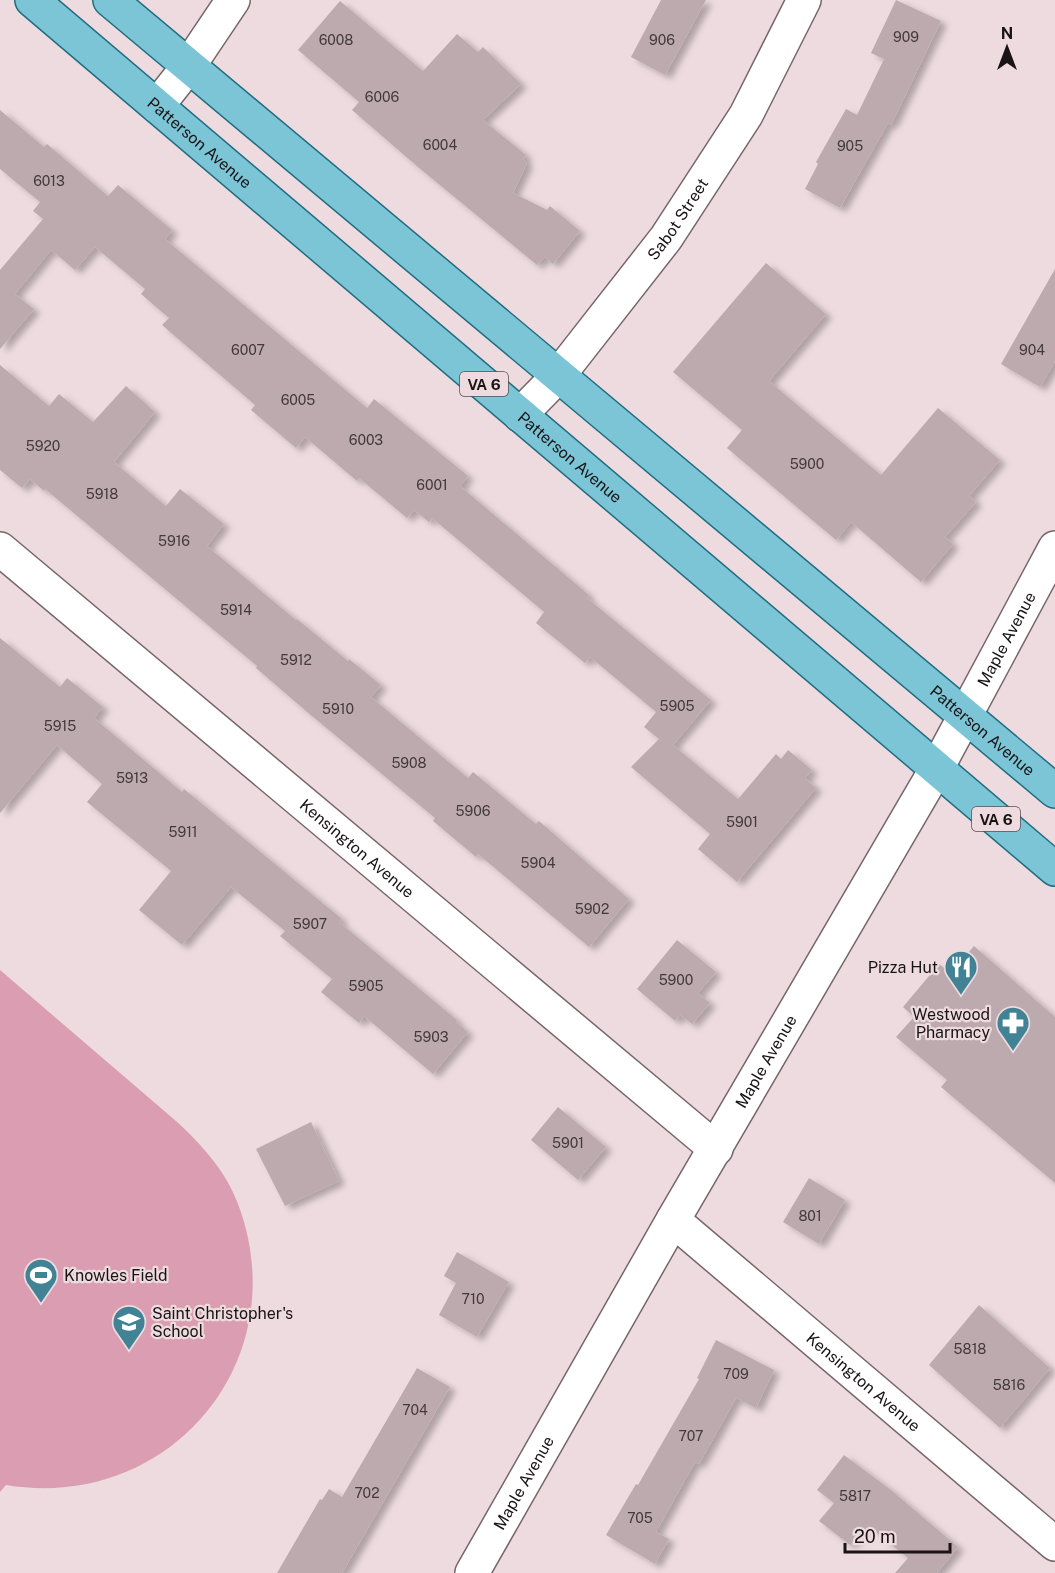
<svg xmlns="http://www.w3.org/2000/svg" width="1055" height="1573" font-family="'Public Sans',sans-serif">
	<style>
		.green { fill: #db9db1 }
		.building { fill: #bcaaaf; filter: url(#shadow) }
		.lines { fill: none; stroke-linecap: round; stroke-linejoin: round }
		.minor-casing { stroke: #76666a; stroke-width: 36 }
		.major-casing { stroke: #206d80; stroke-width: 36 }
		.minor { stroke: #fff; stroke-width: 33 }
		.major { stroke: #7cc5d6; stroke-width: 33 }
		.labels { text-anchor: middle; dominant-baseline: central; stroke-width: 4.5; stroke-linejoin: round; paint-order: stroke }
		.number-label { font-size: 14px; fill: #42393c }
		.shield { fill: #eddbe0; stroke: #594f52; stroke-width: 1.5 }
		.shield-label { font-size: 15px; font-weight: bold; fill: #191315 }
		.street-label { font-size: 16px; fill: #191315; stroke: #eddbe0 }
		.poi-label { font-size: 16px; fill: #191315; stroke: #eddbe0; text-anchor: end }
	</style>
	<defs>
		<filter id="shadow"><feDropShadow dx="6" dy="4" stdDeviation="3" flood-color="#0004"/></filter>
	</defs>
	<rect width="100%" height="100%" fill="#eddbe0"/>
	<path class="green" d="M0,970L176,1121C201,1144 226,1171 238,1204C297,1360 170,1512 6,1485L0,1492Z"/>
	<g class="building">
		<path d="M661,0H706L665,75L631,57Z"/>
		<path d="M896,0L941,21L891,125L888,123L840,208L805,189L818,164L816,162L846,109L857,115L884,59L871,53Z"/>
		<path d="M340,1L423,71L457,34L478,52L483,47L521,84L483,120L526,155L523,159L527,163L513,193L547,210L550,206L580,231L553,264L545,257L537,265L418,167L352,110L359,102L298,50Z"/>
		<path d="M0,110L44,147L47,144L108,196L118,185L172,230L165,239L367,408L374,399L468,476L460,486L589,595L587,598L711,700L673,745L738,799L776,754L781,759L788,750L812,770L805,778L816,788L737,882L698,849L710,834L631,767L659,739L644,727L656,712L590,657L585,663L536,623L544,612L432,518L429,522L414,510L407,518L359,478L357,481L305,437L296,448L251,410L255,405L162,325L169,318L141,294L145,289L95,247L75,270L51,250L15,294L34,309L0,349V270L43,219L33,211L40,202L0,169Z"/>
		<path d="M766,263L826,314L769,381L814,419L881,475L938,408L1000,460L969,496L976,502L945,537L953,544L921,582L851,522L836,540L799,509L727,448L742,430L673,372Z"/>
		<path d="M1055,269V361L1040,387L1001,364Z"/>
		<path d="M0,365L49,406L59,394L93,422L126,386L155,412L114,462L166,506L180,489L224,524L207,546L296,620L297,619L348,661L349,659L381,685L371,697L468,778L473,772L536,824L539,821L629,899L589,947L478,854L476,857L433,821L435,818L306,711L256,668L257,666L45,489L44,491L30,479L22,488L0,470Z"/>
		<path d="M0,638L60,687L67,678L103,707L94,718L182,792L184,789L342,919L339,922L457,1020L456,1022L468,1032L433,1074L364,1016L359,1023L321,992L332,979L280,936L285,931L231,887L182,945L139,910L171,871L87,802L102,784L57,745L0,813Z"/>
		<path d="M677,940L716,972L698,993L710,1003L692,1024L680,1015L675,1021L637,989Z"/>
		<path d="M974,946L1055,1017V1183L941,1087L947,1080L896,1037L914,1017L903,1007L939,964L951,973Z"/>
		<path d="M558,1107L606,1147L578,1180L531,1140Z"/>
		<path d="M311,1122L339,1181L285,1206L256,1149Z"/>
		<path d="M809,1178L845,1200L819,1244L783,1222Z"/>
		<path d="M457,1252L509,1282L477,1337L439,1315L456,1283L444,1276Z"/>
		<path d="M979,1305L1050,1368L1000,1428L929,1365Z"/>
		<path d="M716,1340L774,1370L756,1408L736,1398L699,1464L695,1462L656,1532L669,1539L655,1564L606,1535L636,1484L638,1485L699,1379L697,1378Z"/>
		<path d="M417,1368L450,1387L342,1573H277L320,1499L322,1500L329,1489L342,1497Z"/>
		<path d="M844,1455L891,1490L958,1547L937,1573H895L908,1558L867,1525L850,1545L819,1521L834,1503L817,1490Z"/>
	</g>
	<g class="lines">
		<g class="minor-casing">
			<g id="minor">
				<path d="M157,106L188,67L233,0"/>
				<path id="s1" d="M520,415L558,376L666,238L746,115L804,0"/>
				<path id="s2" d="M0,549L716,1149"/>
				<path id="s3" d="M673,1220L1055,1544"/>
				<path id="s4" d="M472,1573L673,1220L937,768L1055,548"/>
			</g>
		</g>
		<g class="major-casing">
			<g id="major">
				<path id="s5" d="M32,0L1055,869"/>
				<path id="s6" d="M110,0L1055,791"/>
			</g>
		</g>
		<use href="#minor" class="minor"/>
		<use href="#major" class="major"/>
	</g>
	<defs>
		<g id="restaurant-pin" transform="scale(1.725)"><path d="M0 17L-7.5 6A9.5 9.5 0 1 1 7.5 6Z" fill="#418394" stroke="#eddbe0"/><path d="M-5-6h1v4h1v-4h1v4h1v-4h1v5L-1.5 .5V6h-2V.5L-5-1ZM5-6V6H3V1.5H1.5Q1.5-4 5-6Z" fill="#fff"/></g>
		<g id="pharmacy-pin" transform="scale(1.725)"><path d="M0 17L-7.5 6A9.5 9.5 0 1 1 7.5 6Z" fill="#418394" stroke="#eddbe0"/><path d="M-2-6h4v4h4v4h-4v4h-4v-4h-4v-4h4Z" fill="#fff"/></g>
		<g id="stadium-pin" transform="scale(1.725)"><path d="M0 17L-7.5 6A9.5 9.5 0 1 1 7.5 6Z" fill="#418394" stroke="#eddbe0"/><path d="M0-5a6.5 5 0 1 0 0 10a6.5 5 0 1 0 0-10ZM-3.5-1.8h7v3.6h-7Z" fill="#fff"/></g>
		<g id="school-pin" transform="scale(1.725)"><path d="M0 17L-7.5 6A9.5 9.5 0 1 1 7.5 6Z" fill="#418394" stroke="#eddbe0"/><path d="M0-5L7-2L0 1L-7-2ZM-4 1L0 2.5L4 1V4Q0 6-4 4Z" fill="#fff"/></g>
	</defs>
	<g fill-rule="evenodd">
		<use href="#restaurant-pin" x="961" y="967"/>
		<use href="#pharmacy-pin" x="1013" y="1023"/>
		<use href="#stadium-pin" x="41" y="1275"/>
		<use href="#school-pin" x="129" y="1322"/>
	</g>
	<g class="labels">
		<g class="number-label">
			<text x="906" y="37">909</text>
			<text x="336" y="40">6008</text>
			<text x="662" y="40">906</text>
			<text x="382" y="97">6006</text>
			<text x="440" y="145">6004</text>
			<text x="850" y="146">905</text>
			<text x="49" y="181">6013</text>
			<text x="248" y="350">6007</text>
			<text x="1032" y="350">904</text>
			<text x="298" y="400">6005</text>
			<text x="366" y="440">6003</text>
			<text x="43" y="446">5920</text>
			<text x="807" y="464">5900</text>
			<text x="432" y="485">6001</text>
			<text x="102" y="494">5918</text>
			<text x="174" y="541">5916</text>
			<text x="236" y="610">5914</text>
			<text x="296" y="660">5912</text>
			<text x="677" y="706">5905</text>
			<text x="338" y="709">5910</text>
			<text x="60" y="726">5915</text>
			<text x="409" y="763">5908</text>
			<text x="132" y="778">5913</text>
			<text x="473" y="811">5906</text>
			<text x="742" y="822">5901</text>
			<text x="183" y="832">5911</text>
			<text x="538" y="863">5904</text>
			<text x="592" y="909">5902</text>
			<text x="310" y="924">5907</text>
			<text x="676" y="980">5900</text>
			<text x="366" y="986">5905</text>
			<text x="431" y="1037">5903</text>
			<text x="568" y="1143">5901</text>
			<text x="810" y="1216">801</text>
			<text x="473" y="1299">710</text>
			<text x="970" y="1349">5818</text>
			<text x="736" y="1374">709</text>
			<text x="1009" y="1385">5816</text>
			<text x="415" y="1410">704</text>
			<text x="691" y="1436">707</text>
			<text x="367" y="1493">702</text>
			<text x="855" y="1496">5817</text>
			<text x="640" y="1518">705</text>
		</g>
		<g class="shield">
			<rect x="460" y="372" width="48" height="24" rx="4.5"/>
			<rect x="972" y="807" width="48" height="24" rx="4.5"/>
		</g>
		<g class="shield-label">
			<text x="484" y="384">VA 6</text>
			<text x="996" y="819">VA 6</text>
		</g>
		<g class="street-label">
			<text stroke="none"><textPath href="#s5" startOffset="220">Patterson Avenue</textPath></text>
			<text stroke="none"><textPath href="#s1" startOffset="252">Sabot Street</textPath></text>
			<text stroke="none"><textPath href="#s5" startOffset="706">Patterson Avenue</textPath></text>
			<text stroke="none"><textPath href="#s4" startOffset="1076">Maple Avenue</textPath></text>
			<text stroke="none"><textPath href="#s6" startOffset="1138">Patterson Avenue</textPath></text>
			<text stroke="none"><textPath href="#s2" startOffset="466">Kensington Avenue</textPath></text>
			<text stroke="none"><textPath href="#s4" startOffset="590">Maple Avenue</textPath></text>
			<text stroke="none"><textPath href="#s3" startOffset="250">Kensington Avenue</textPath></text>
			<text stroke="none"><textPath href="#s4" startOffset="104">Maple Avenue</textPath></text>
		</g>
		<g class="poi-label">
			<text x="938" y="967">Pizza Hut</text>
			<text x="990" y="1014">Westwood<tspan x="990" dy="18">Pharmacy</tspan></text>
			<text x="64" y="1275" text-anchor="start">Knowles Field</text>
			<text x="152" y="1313" text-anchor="start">Saint Christopher's<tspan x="152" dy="18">School</tspan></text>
		</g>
	</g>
	<g transform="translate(1007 48)" stroke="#eddbe0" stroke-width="4.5" paint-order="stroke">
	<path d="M0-4.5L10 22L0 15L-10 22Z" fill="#191315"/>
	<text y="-9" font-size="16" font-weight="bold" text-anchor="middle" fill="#191315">N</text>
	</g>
	<path d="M845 1543v9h105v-9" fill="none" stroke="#191315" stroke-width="3"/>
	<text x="854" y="1543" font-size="18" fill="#191315" stroke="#eddbe0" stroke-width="4.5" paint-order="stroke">20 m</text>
</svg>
